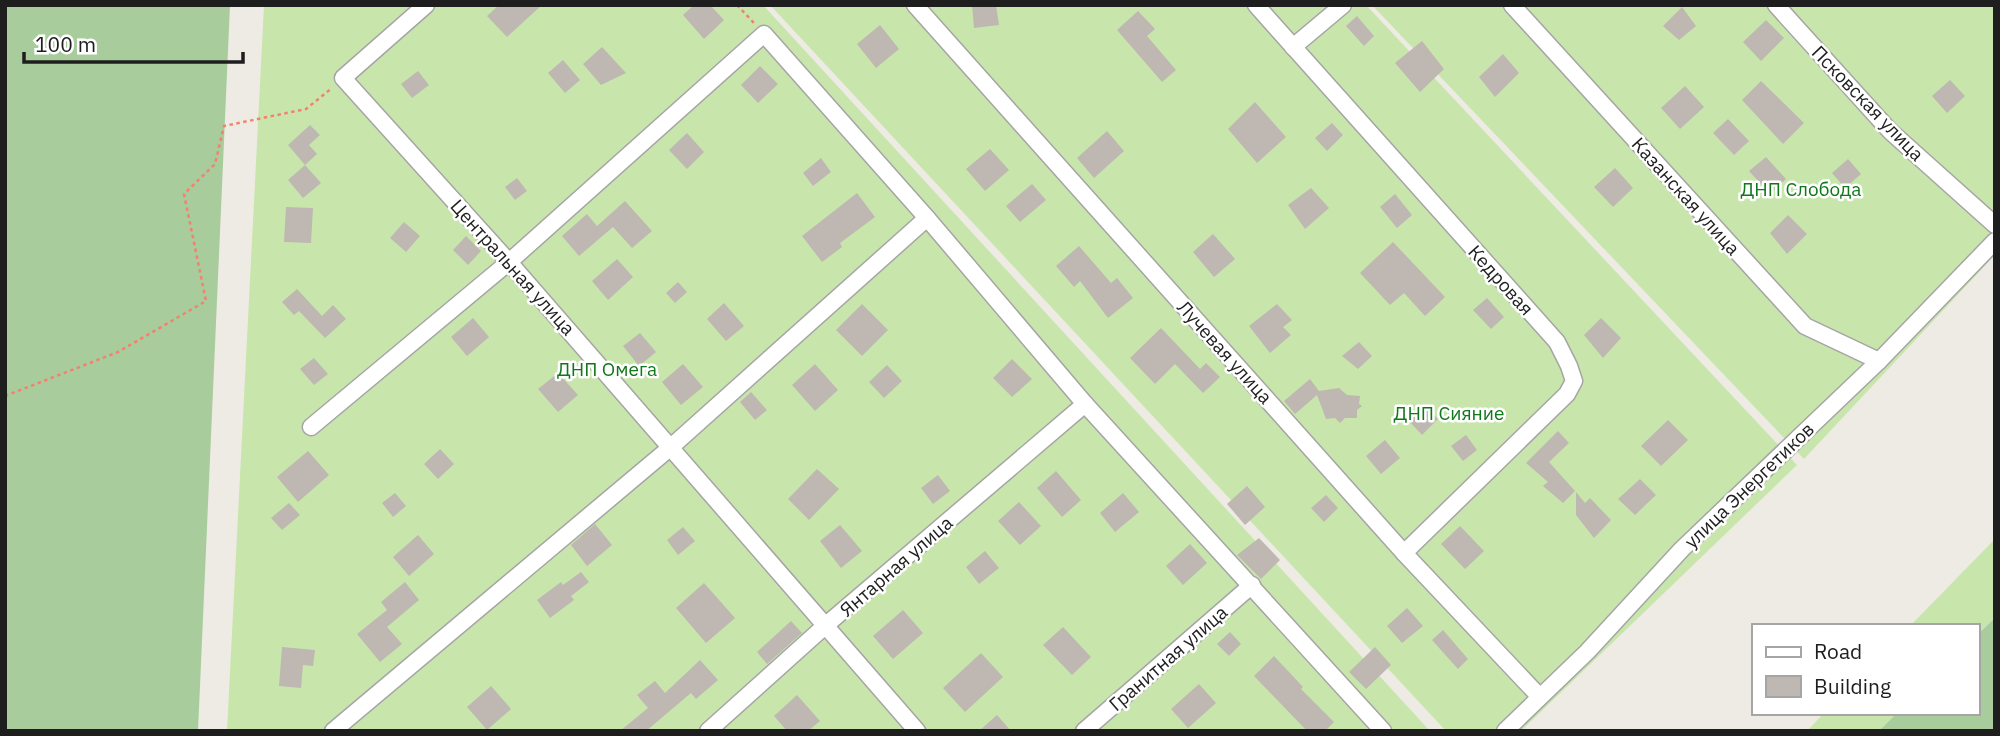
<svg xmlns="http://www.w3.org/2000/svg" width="2000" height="736" font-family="'IBM Plex Sans',sans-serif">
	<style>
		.grass { fill: #c8e6ac }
		.forest { fill: #a8cc9b }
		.building { fill: #bfb7b1 }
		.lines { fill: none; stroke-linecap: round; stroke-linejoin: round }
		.street-casing { stroke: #a5a5a5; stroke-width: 19 }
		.path { stroke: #f38171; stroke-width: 2.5; stroke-dasharray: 3.5 3.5; stroke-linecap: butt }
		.street { stroke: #fff; stroke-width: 16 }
		.labels { text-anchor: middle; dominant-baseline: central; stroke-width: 5; stroke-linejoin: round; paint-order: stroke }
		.street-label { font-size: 19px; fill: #1e1e1e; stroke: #fff }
		.park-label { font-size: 19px; fill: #11771b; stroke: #fff }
	</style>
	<rect width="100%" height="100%" fill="#eeebe4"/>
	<g class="grass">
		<path d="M264,5H763L1430,731H227Z"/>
		<path d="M770,5H1366L1797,465L1521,731H1446Z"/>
		<path d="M1372,5H1995V255L1804,459Z"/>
		<path d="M1995,539V618L1977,635V626H1910Z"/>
		<path d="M1824,713H1897L1879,731H1807Z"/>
	</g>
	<g class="forest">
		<path d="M5,5H230L198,731H5Z"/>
		<path d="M1995,618V731H1879L1897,713H1977V635Z"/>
	</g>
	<g class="building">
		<path d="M499,5H542L507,37L487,16Z"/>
		<path d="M694,5H710L724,20L704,39L683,15Z"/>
		<path d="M972,5H996L999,25L974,28Z"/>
		<path d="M1682,7L1696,26L1679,40L1663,26Z"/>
		<path d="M1138,11L1155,29L1147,36L1176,70L1162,82L1117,30Z"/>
		<path d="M1357,16L1374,36L1364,46L1346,26Z"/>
		<path d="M1766,20L1784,38L1761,61L1743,42Z"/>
		<path d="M880,25L899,49L876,68L857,44Z"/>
		<path d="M1422,41L1444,69L1420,92L1395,63Z"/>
		<path d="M602,47L626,73L601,85L583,64Z"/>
		<path d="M1503,54L1519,73L1495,97L1479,77Z"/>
		<path d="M563,60L580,80L565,93L548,73Z"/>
		<path d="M760,66L778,84L758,103L741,85Z"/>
		<path d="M418,71L429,85L412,98L401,84Z"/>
		<path d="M1950,80L1965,96L1947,113L1932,96Z"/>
		<path d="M1761,81L1804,123L1783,144L1742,100Z"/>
		<path d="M1685,86L1704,107L1680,129L1661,108Z"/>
		<path d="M1255,102L1286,137L1257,163L1228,129Z"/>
		<path d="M1728,119L1749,141L1734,155L1713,133Z"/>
		<path d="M1332,123L1343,135L1327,151L1315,138Z"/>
		<path d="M310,125L320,135L309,145L317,154L305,165L288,145Z"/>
		<path d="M1107,131L1124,151L1094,178L1077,158Z"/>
		<path d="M687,133L704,152L687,169L669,150Z"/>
		<path d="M990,149L1009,170L985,191L966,169Z"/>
		<path d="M1766,157L1786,179L1770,194L1749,171Z"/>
		<path d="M821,158L831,172L813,186L803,173Z"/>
		<path d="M1848,159L1861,174L1845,188L1832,173Z"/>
		<path d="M305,165L321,183L303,198L288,180Z"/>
		<path d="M1615,168L1633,188L1613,207L1594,187Z"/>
		<path d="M517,178L527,191L515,200L505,187Z"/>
		<path d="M1032,184L1046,200L1020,222L1006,206Z"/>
		<path d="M1311,188L1329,208L1305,229L1288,205Z"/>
		<path d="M857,193L875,217L840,243L842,247L822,262L802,236Z"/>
		<path d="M1395,194L1412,215L1397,228L1380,207Z"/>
		<path d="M625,201L652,231L632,248L613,227L579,256L562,236L587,214L597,226Z"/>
		<path d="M286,207L313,208L311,243L284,242Z"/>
		<path d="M1788,215L1807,234L1787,254L1770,233Z"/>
		<path d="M404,222L420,236L406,252L390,238Z"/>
		<path d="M1213,234L1235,259L1214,277L1193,252Z"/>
		<path d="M466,236L481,251L468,265L453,250Z"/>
		<path d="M1393,242L1445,297L1425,316L1404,293L1390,305L1360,273Z"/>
		<path d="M1079,246L1111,283L1117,278L1133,298L1108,318L1080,281L1074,287L1056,266Z"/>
		<path d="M617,259L633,277L608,300L592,281Z"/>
		<path d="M678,282L687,292L675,303L666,293Z"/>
		<path d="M297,289L322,316L333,305L346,319L325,338L299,311L294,315L282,302Z"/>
		<path d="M1487,298L1504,317L1491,329L1473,310Z"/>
		<path d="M724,303L744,326L726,341L707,319Z"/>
		<path d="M862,304L888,330L862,356L836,330Z"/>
		<path d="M1277,304L1292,320L1283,327L1291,335L1270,353L1249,326Z"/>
		<path d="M473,318L489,337L467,356L451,337Z"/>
		<path d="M1601,318L1621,338L1603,358L1584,335Z"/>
		<path d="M1161,328L1200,369L1206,363L1220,377L1203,393L1175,364L1155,384L1130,358Z"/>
		<path d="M640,333L656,352L639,366L623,346Z"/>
		<path d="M1359,342L1372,356L1358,369L1342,356Z"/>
		<path d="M314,358L328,374L314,385L300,369Z"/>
		<path d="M1012,359L1032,379L1012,397L993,378Z"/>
		<path d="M683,364L703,387L681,405L662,382Z"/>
		<path d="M815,364L838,390L815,411L792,385Z"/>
		<path d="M887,365L902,381L884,398L869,382Z"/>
		<path d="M558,373L578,395L558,412L538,389Z"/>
		<path d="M1310,379L1319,391L1339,388L1347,395L1360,396L1359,404L1362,406L1357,410V418H1345L1340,423L1335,418L1326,419L1317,395L1295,414L1284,401Z"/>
		<path d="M751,392L767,410L755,420L740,402Z"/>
		<path d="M1425,406L1438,419L1422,435L1409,421Z"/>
		<path d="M1668,420L1688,440L1661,466L1641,446Z"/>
		<path d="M1558,431L1569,443L1549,462L1575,491L1563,503L1543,486L1548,482L1526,463Z"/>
		<path d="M1466,435L1477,450L1463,461L1451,446Z"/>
		<path d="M1385,440L1400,458L1381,474L1366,456Z"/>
		<path d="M440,449L454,464L438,479L424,464Z"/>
		<path d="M308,451L329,475L298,502L277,477Z"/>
		<path d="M817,469L839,489L809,520L788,499Z"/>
		<path d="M1056,471L1081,500L1062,517L1037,488Z"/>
		<path d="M938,475L950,491L933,504L921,488Z"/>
		<path d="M1640,479L1656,495L1635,515L1618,499Z"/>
		<path d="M1247,486L1265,507L1245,525L1227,504Z"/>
		<path d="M1576,492L1585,503L1590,498L1611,520L1594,538L1576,515Z"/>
		<path d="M395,493L406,506L393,517L382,503Z"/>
		<path d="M1123,493L1139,512L1115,532L1100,513Z"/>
		<path d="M1326,495L1338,508L1324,522L1311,508Z"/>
		<path d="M1019,502L1041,526L1020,545L998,521Z"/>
		<path d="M289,503L300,515L282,530L271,518Z"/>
		<path d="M595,524L612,545L587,566L571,545Z"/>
		<path d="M840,525L862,551L841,568L820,541Z"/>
		<path d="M1460,526L1484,551L1465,569L1441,544Z"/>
		<path d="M683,527L695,541L678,555L667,540Z"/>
		<path d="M418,535L434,554L409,576L393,557Z"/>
		<path d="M1259,538L1280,560L1261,579L1237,555Z"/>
		<path d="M1190,544L1207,563L1183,585L1166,566Z"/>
		<path d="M985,551L999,568L979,584L966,567Z"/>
		<path d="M581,572L589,582L571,596L574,600L550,618L537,600L561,582L563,585Z"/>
		<path d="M405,582L419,600L387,627L402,644L380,662L357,634L387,610L381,602Z"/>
		<path d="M704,583L735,618L706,643L676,608Z"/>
		<path d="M1407,608L1423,626L1402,643L1387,626Z"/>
		<path d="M903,610L923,633L893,659L873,636Z"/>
		<path d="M791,621L802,633L767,664L757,652Z"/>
		<path d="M1063,627L1091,657L1072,675L1043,645Z"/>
		<path d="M1443,630L1468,659L1458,669L1432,640Z"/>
		<path d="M1230,632L1241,644L1229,656L1217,644Z"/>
		<path d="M282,647L315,650L313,666L303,665L301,688L279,686Z"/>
		<path d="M1375,647L1391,665L1366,689L1349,672Z"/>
		<path d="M981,653L1003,677L965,712L943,688Z"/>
		<path d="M1274,656L1303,687L1301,689L1334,722L1325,731H1307L1254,676Z"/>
		<path d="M700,660L718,680L696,699L691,693L646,731H620L648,708L637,695L655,681L665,693Z"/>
		<path d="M1199,684L1216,703L1188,728L1171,709Z"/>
		<path d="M491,686L511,709L487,730L467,707Z"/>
		<path d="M797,695L820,721L808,731H787L774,716Z"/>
		<path d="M997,715L1011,731H979Z"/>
	</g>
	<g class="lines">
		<g class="street-casing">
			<g id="street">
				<path d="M426,5L343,78L509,262L917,731"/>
				<path d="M915,5L1404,553L1539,696"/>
				<path d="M1256,5L1557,342L1569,366L1574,381L1567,394L1404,553"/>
				<path d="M1512,5L1805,326L1879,361"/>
				<path d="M1776,5L1890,131L1995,225"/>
				<path d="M1293,47L1343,5"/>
				<path d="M311,427L509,262L764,34L927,218L1085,404L1383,731"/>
				<path d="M333,731L671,447L927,218"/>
				<path d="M708,731L826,625L1085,404"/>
				<path d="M1084,731L1252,585"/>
				<path d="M1505,731L1587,652L1682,549L1879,361L1995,241"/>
			</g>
		</g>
		<g class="path">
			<path d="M737,5L754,23"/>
			<path d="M5,396L118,352L206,301L184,194L215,164L224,126L306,109L332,88"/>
		</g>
		<use href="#street" class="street"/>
	</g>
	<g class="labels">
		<g class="street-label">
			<text transform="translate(1868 103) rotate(46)">Псковская улица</text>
			<text transform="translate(1686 196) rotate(48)">Казанская улица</text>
			<text transform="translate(513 267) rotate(48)">Центральная улица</text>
			<text transform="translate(1501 280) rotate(48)">Кедровая</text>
			<text transform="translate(1225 352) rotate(48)">Лучевая улица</text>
			<text transform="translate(1749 485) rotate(-44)">улица Энергетиков</text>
			<text transform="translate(896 566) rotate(-41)">Янтарная улица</text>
			<text transform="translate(1168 658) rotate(-41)">Гранитная улица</text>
		</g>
		<g class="park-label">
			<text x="1801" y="189">ДНП Слобода</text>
			<text x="607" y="369">ДНП Омега</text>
			<text x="1449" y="413">ДНП Сияние</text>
		</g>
	</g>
	<rect width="2000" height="736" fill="none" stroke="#1e1e1e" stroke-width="14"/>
	<rect x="1752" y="624" width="228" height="91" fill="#ffffff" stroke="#a5a5a5" stroke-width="2"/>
	<rect x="1766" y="647" width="35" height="10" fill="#ffffff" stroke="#a5a5a5" stroke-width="2"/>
	<text x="1814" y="659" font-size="21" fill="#1e1e1e">Road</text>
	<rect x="1766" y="676" width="35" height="21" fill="#bfb7b1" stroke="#a5a5a5" stroke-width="2"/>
	<text x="1814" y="694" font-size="21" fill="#1e1e1e">Building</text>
	<path d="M24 52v10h219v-10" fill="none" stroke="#1e1e1e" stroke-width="3.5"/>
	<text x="35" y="52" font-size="21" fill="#1e1e1e" stroke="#ffffff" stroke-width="5" paint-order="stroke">100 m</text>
</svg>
